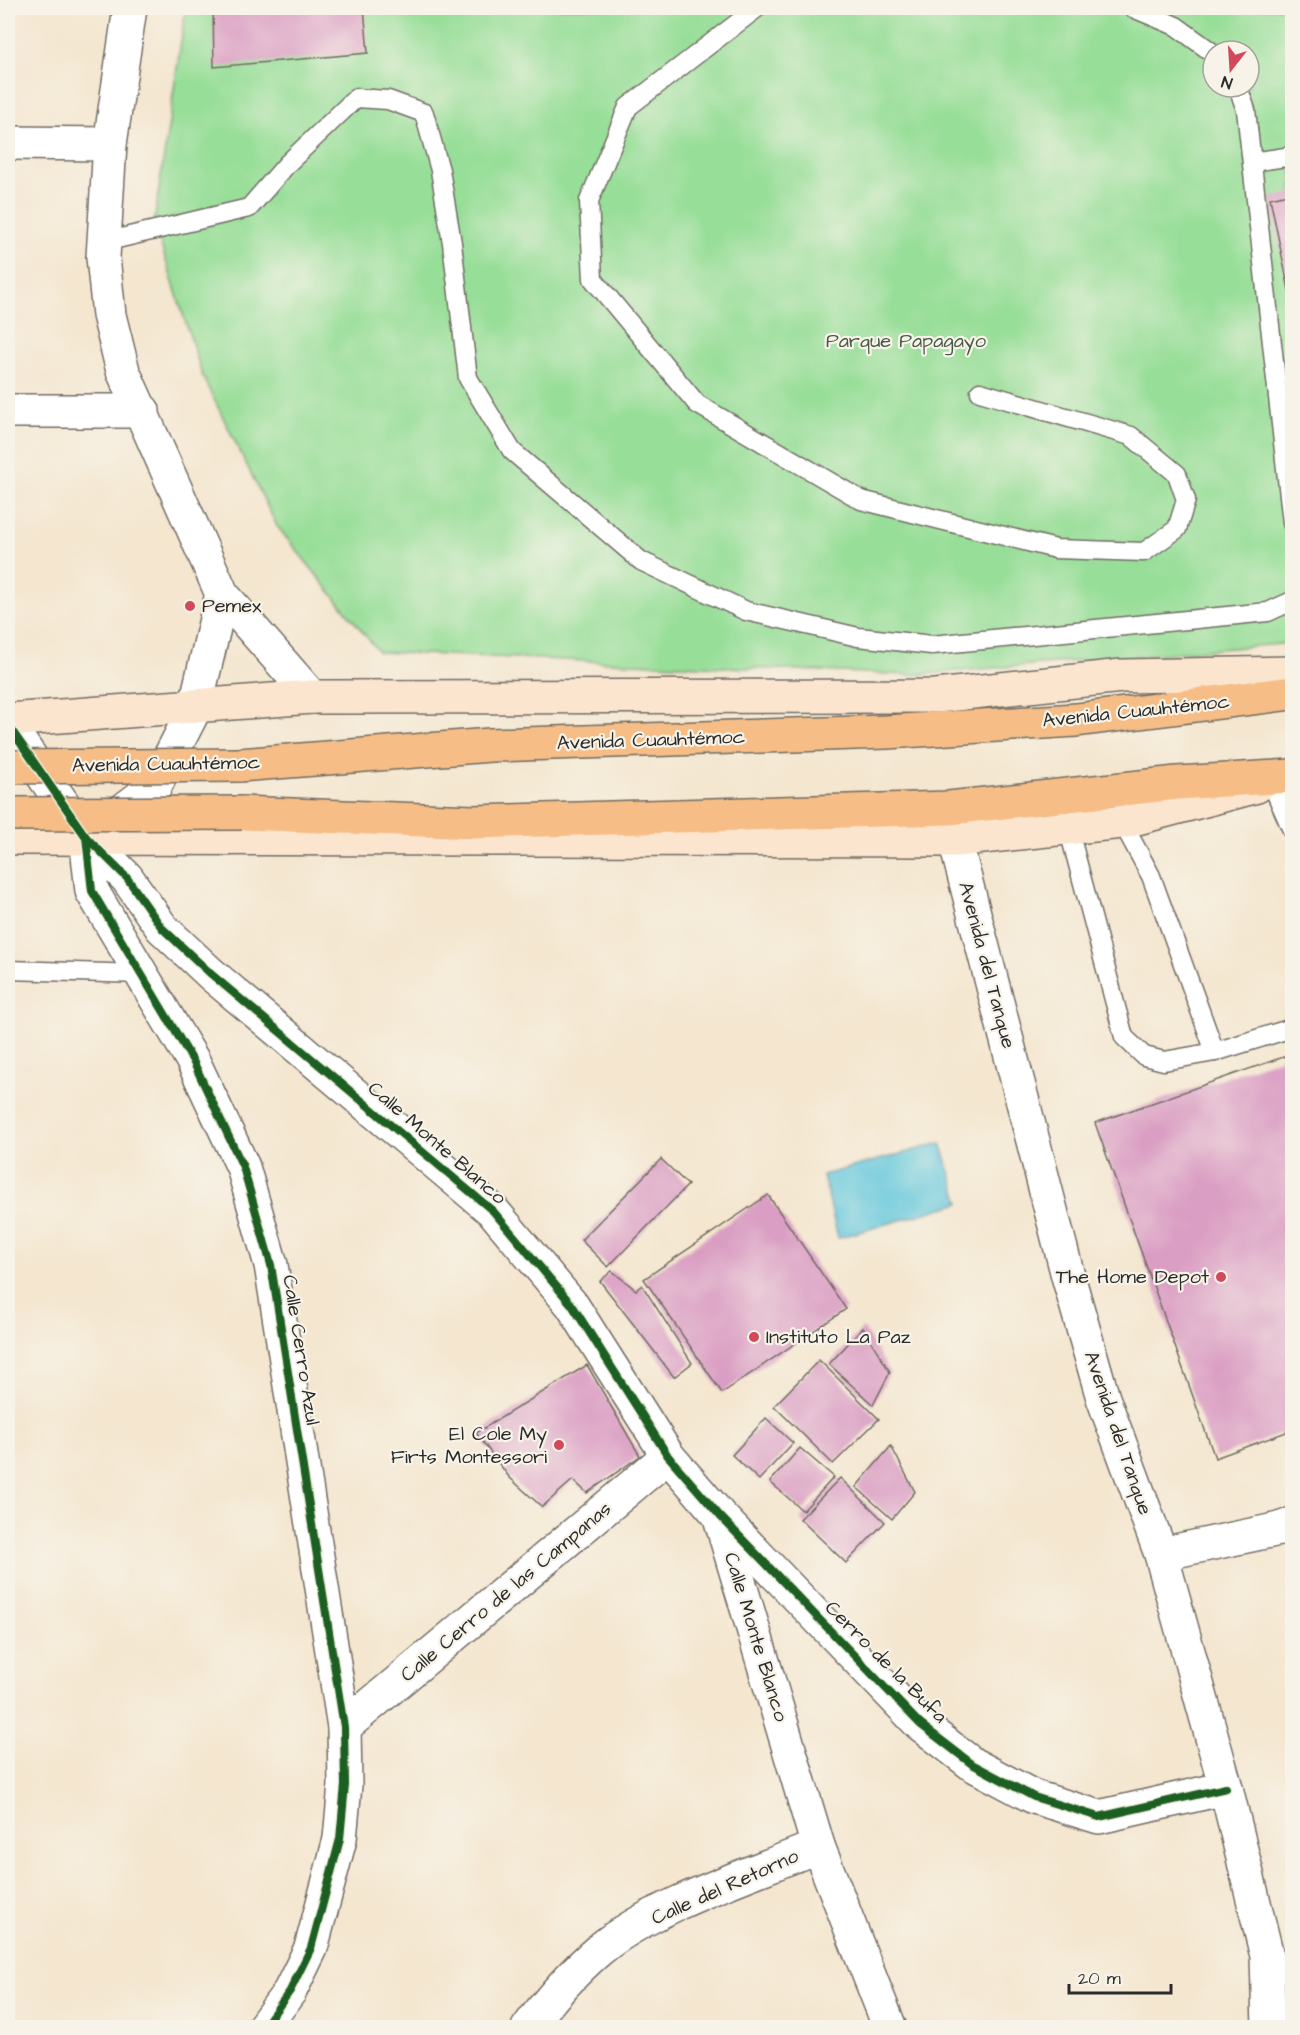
<svg xmlns="http://www.w3.org/2000/svg" width="1300" height="2035" font-family="'Architects Daughter',sans-serif">
	<style>
		.green { fill: #97de98; stroke: #618462; stroke-width: 1.5; fill-rule: evenodd }
		.water { fill: #5fc6dc; stroke: #457884; stroke-width: 1.5 }
		.building { fill: #da9dc3 }
		.lines { fill: none; stroke-linecap: round; stroke-linejoin: round }
		.lane-casing { stroke: #716c64; stroke-width: 21 }
		.street-casing { stroke: #716c64; stroke-width: 36 }
		.secondary-casing { stroke: #716c64; stroke-width: 36 }
		.primary-casing { stroke: #716c64; stroke-width: 36 }
		.lane { stroke: #fff; stroke-width: 18 }
		.street { stroke: #fff; stroke-width: 33 }
		.secondary { stroke: #fbe5cf; stroke-width: 33 }
		.primary { stroke: #f6be86; stroke-width: 33 }
		.primary-bridge-casing { stroke: #716c64; stroke-width: 36; stroke-linecap: butt }
		.primary-bridge { stroke: #f6be86; stroke-width: 33 }
		.cycleway-casing { stroke: #f7f3e8; stroke-width: 11 }
		.cycleway { stroke: #1b5e20; stroke-width: 8 }
		.poi-dot { fill: #d1495b; stroke: #f7f3e8; stroke-width: 2 }
		.labels { text-anchor: middle; dominant-baseline: central; stroke-width: 4.5; stroke-linejoin: round; paint-order: stroke }
		.park-label { font-size: 20px; fill: #465846; stroke: #f7f3e8 }
		.poi-label { font-size: 20px; fill: #2b2b2b; stroke: #f7f3e8; text-anchor: start }
		.street-label { font-size: 20px; fill: #2b2b2b; stroke: #f7f3e8 }
	</style>
	<rect width="100%" height="100%" fill="#f7f3e8"/>
	<filter id="ink" filterUnits="userSpaceOnUse"><feTurbulence type="fractalNoise" baseFrequency=".0167" numOctaves="2"/><feDisplacementMap in="SourceGraphic" scale="12" xChannelSelector="R" yChannelSelector="G"/><feConvolveMatrix kernelMatrix="1 2 1 2 8 2 1 2 1" color-interpolation-filters="sRGB"/></filter>
	<filter id="wash" filterUnits="userSpaceOnUse"><feTurbulence type="fractalNoise" baseFrequency=".008" numOctaves="4" result="noise"/><feDisplacementMap in="SourceGraphic" scale="24" xChannelSelector="R" yChannelSelector="G"/><feGaussianBlur stdDeviation="1.35" result="paint"/><feColorMatrix in="noise" values="0 0 0 0 0 0 0 0 0 0 0 0 0 0 0 0 0 1.4 0 .05"/><feComposite in="paint" operator="in"/></filter>
	<g filter="url(#wash)">
		<rect width="100%" height="100%" fill="#f4e6cf"/>
		<path class="green" d="M186,8H1292V643L911,675L379,652L277,526L203,377L154,223ZM1213,51H1249V87H1213Z"/>
		<path class="water" d="M941,1143L960,1203L838,1238L823,1175Z"/>
		<g id="blocks">
			<g class="building">
				<path d="M213,8H364L368,53L214,67Z"/>
				<path d="M1292,193V300H1291L1270,198Z"/>
				<path d="M1292,1054V1430L1215,1458L1095,1123Z"/>
				<path d="M661,1159L688,1185L608,1267L581,1240Z"/>
				<path d="M768,1195L846,1309L722,1393L644,1279Z"/>
				<path d="M612,1271L636,1290L642,1285L692,1363L674,1377L600,1281Z"/>
				<path d="M863,1328L890,1372L873,1405L829,1364Z"/>
				<path d="M819,1360L879,1419L833,1464L774,1406Z"/>
				<path d="M587,1365L640,1456L587,1493L573,1480L542,1507L509,1477L476,1433Z"/>
				<path d="M766,1418L793,1443L759,1480L732,1455Z"/>
				<path d="M891,1446L915,1492L892,1519L856,1487Z"/>
				<path d="M800,1448L834,1477L803,1511L770,1482Z"/>
				<path d="M840,1478L885,1522L846,1563L800,1519Z"/>
			</g>
		</g>
	</g>
	<g filter="url(#ink)">
		<use href="#blocks" fill-opacity="0" stroke="#716c64" stroke-width="1.5"/>
		<g class="lines">
			<g class="lane-casing">
				<g id="lane">
					<path d="M757,8L628,107L589,201L593,279L697,404L861,500L1056,549L1144,552L1177,529L1186,500L1177,474L1131,436L980,392"/>
					<path d="M1133,8L1176,26L1213,53"/>
					<path d="M1238,87L1246,110L1292,523"/>
					<path d="M1252,162L1292,156"/>
					<path d="M104,242L249,208L288,163L356,98L388,100L424,113L440,170L452,243L468,378L512,451L641,561L746,611L858,637L932,645L1268,612L1292,601"/>
					<path d="M1271,782L1292,830"/>
					<path d="M1122,822L1151,876L1215,1052L1292,1028"/>
					<path d="M1068,827L1124,1037L1144,1056L1164,1061L1215,1052"/>
					<path d="M8,970L141,974"/>
				</g>
			</g>
			<g class="street-casing">
				<g id="street">
					<path d="M130,8L110,144L103,257L109,315L123,371L222,594L312,697"/>
					<path d="M8,143L110,144"/>
					<path d="M8,411H143"/>
					<path d="M8,725L86,837L92,891L193,1061L243,1167L271,1265L344,1727L345,1785L340,1839L311,1948L290,1991L263,2028"/>
					<path d="M105,824L155,786L195,708L222,594"/>
					<path d="M86,837L127,878L162,928L211,974L493,1211L572,1305L668,1456L720,1516L920,1724L972,1764L1034,1797L1099,1817L1226,1788"/>
					<path d="M955,840L1068,1276L1103,1398L1161,1554L1226,1788L1267,1956L1269,2028"/>
					<path d="M721,1521L818,1846L890,2028"/>
					<path d="M1161,1554L1280,1529L1292,1524"/>
					<path d="M344,1727L668,1456"/>
					<path d="M528,2028C549,2000 573,1972 599,1950C653,1905 752,1874 818,1846"/>
				</g>
			</g>
			<g class="secondary-casing">
				<g id="secondary">
					<path d="M8,720L312,697L936,696L1122,676L1292,673"/>
					<path d="M8,838L955,840L1122,822L1257,786"/>
				</g>
			</g>
			<g class="primary-casing">
				<g id="primary">
					<path d="M239,765L490,745L887,732L1076,720L1292,693"/>
					<path d="M242,813L474,822L949,808L1177,783L1292,776"/>
				</g>
			</g>
			<use href="#lane" class="lane"/>
			<use href="#street" class="street"/>
			<use href="#secondary" class="secondary"/>
			<use href="#primary" class="primary"/>
			<g class="primary-bridge-casing">
				<g id="primary-bridge">
					<path d="M8,767L239,765"/>
					<path d="M8,814L242,813"/>
				</g>
			</g>
			<use href="#primary-bridge" class="primary-bridge"/>
			<g class="cycleway-casing">
				<g id="cycleway">
					<path d="M8,725L86,837L92,891L193,1061L243,1167L271,1265L344,1727L345,1785L340,1839L311,1948L290,1991L263,2028"/>
					<path d="M86,837L127,878L162,928L211,974L493,1211L572,1305L668,1456L720,1516L920,1724L972,1764L1034,1797L1099,1817L1226,1788"/>
				</g>
			</g>
			<use href="#cycleway" class="cycleway"/>
		</g>
	</g>
	<g class="poi-dot">
		<circle cx="190" cy="606" r="6"/>
		<circle cx="1221" cy="1277" r="6"/>
		<circle cx="754" cy="1337" r="6"/>
		<circle cx="559" cy="1445" r="6"/>
	</g>
	<g class="labels">
		<g class="park-label">
			<text x="906" y="341">Parque Papagayo</text>
		</g>
		<g class="poi-label">
			<text x="202" y="606">Pemex</text>
			<text x="1209" y="1277" text-anchor="end">The Home Depot</text>
			<text x="766" y="1337">Instituto La Paz</text>
			<text x="547" y="1434" text-anchor="end">El Cole My<tspan x="547" dy="23">Firts Montessori</tspan></text>
		</g>
		<g class="street-label">
			<text transform="translate(1136 711) rotate(-6)">Avenida Cuauhtémoc</text>
			<text transform="translate(651 740) rotate(-2)">Avenida Cuauhtémoc</text>
			<text transform="translate(166 764) rotate(-1)">Avenida Cuauhtémoc</text>
			<text transform="translate(987 965) rotate(75)">Avenida del Tanque</text>
			<text transform="translate(437 1143) rotate(41)">Calle Monte Blanco</text>
			<text transform="translate(301 1350) rotate(81)">Calle Cerro Azul</text>
			<text transform="translate(1118 1433) rotate(71)">Avenida del Tanque</text>
			<text transform="translate(506 1592) rotate(-40)">Calle Cerro de las Campanas</text>
			<text transform="translate(756 1637) rotate(73)">Calle Monte Blanco</text>
			<text transform="translate(886 1662) rotate(45)">Cerro de la Bufa</text>
			<text transform="translate(725 1887) rotate(-24)">Calle del Retorno</text>
		</g>
	</g>
	<rect width="1300" height="2035" fill="none" stroke="#f7f3e8" stroke-width="30"/>
	<g transform="translate(1231 69) rotate(197)"><circle r="28" fill="#f7f3e8" stroke="#a5a39c" stroke-width="1.5"/>
	<path d="M0-4.5L10 22L0 15L-10 22Z" fill="#d1495b"/>
	<text y="-9" font-size="16" font-weight="bold" text-anchor="middle" fill="#2b2b2b">N</text>
	</g>
	<path d="M1069 1984v9h102v-9" fill="none" stroke="#2b2b2b" stroke-width="3"/>
	<text x="1078" y="1984" font-size="18" fill="#2b2b2b" stroke="#f7f3e8" stroke-width="4.5" paint-order="stroke">20 m</text>
</svg>
